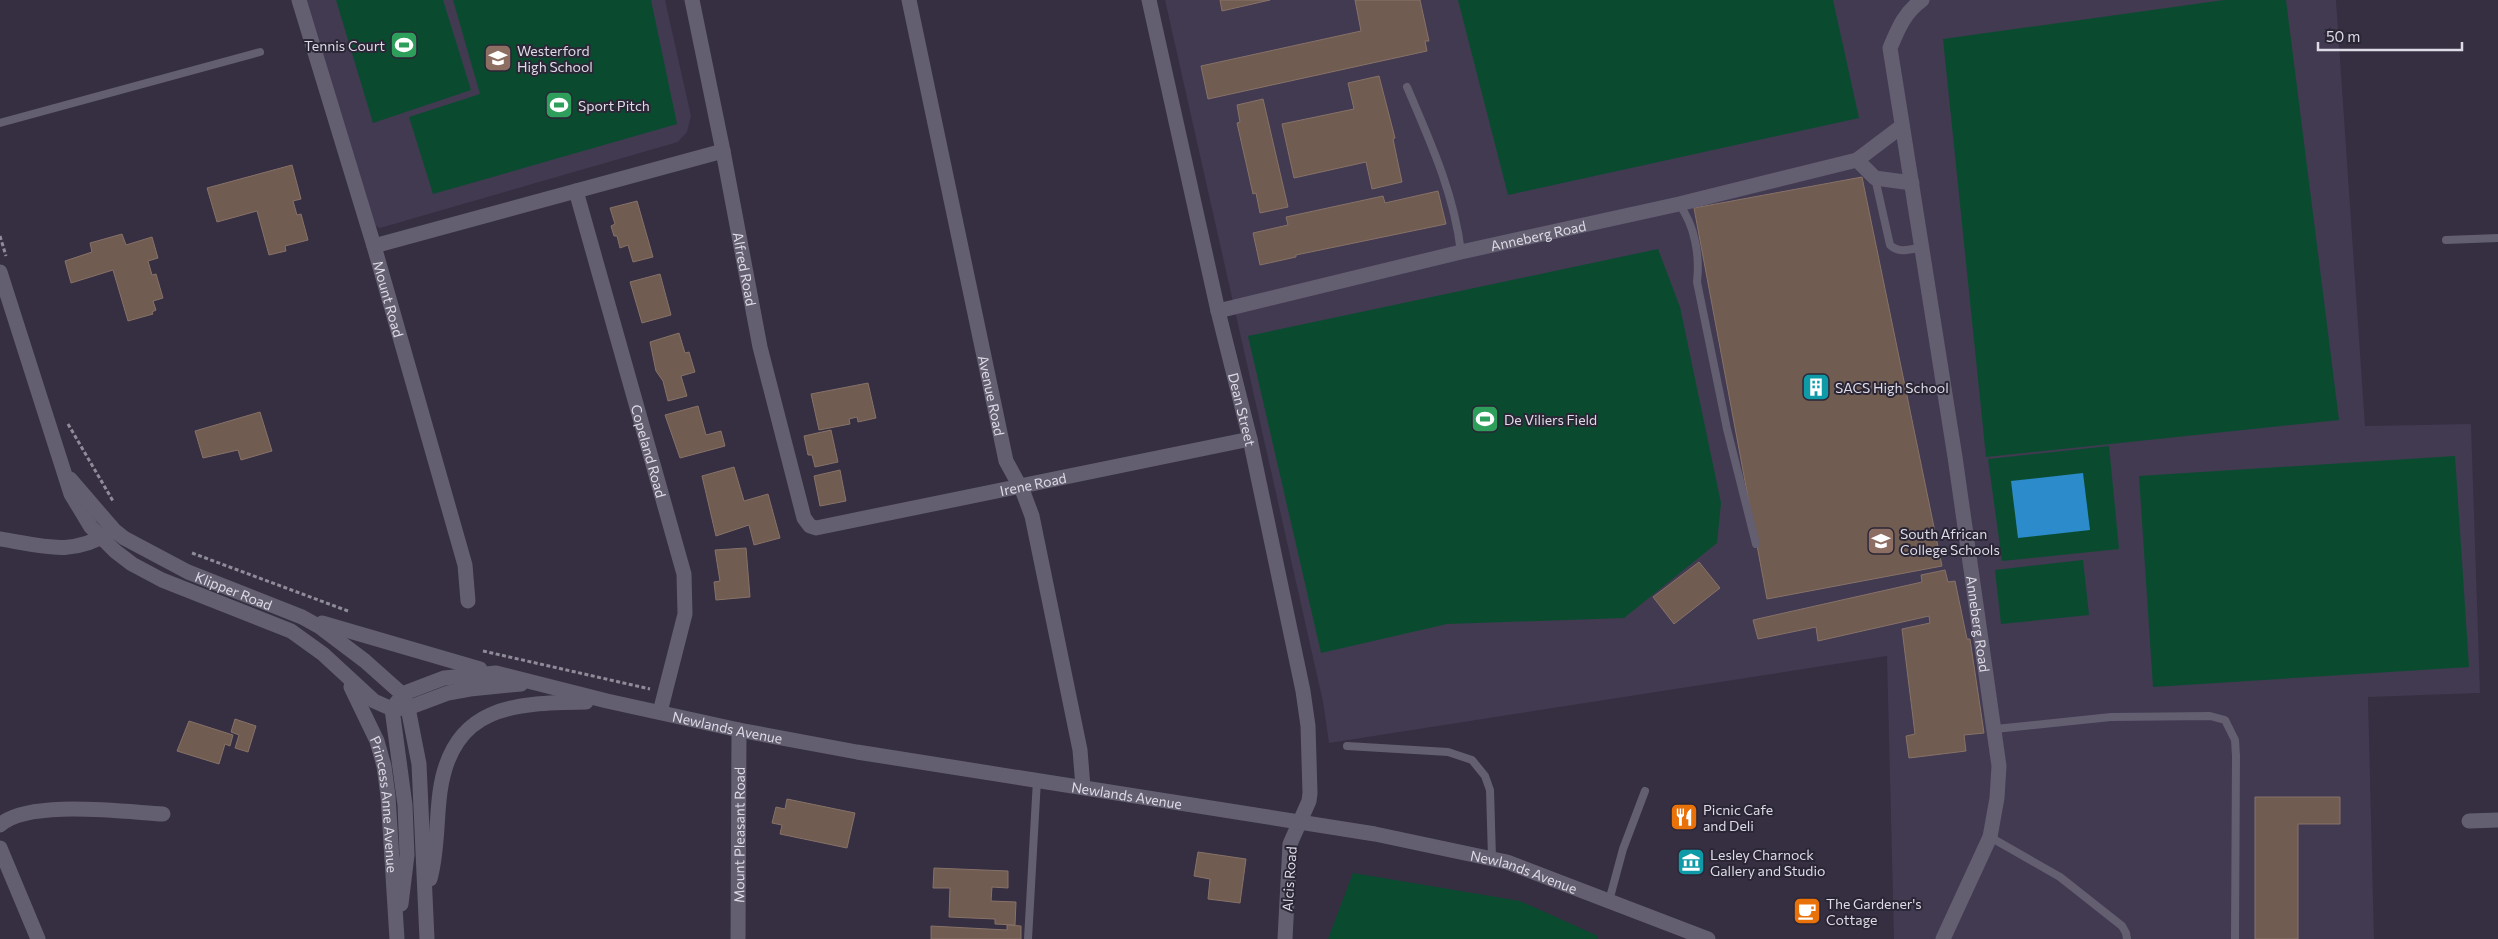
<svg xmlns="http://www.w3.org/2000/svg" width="2498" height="939" font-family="Commissioner,sans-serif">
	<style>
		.built { fill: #413a51 }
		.green { fill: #0a4b30 }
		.water { fill: #2c8bca }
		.building { fill: #715c52; stroke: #877268 }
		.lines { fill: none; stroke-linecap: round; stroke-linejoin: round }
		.path { stroke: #8f8b99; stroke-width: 3; stroke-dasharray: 4 2.5; stroke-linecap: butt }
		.lane { stroke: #645e71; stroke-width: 8 }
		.street { stroke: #645e71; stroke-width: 15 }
		.secondary { stroke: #645e71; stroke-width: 15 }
		.labels { text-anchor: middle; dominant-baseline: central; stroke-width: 4; stroke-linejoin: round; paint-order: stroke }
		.poi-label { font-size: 14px; fill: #dedbe6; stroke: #2b2636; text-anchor: start }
		.street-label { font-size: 14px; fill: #dedbe6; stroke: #2b2636 }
	</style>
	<rect width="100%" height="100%" fill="#352f41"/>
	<g class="built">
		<path d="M301,0H665L691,116L687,132L678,142L380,228L370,223Z"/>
		<path d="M1165,0H2336L2365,426L2471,424L2480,693L2368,697L2374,939H1894L1887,656L1329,743L1323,702Z"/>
	</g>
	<g class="green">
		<path d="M336,0H443L471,90L373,123Z"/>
		<path d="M453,0H651L677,124L433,194L409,117L480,94Z"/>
		<path d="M1458,0H1833L1859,118L1508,195Z"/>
		<path d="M2224,0H2286L2339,420L1986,457L1943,39Z"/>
		<path d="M1658,249L1680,307L1721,503L1717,543L1624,618L1447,624L1321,653L1248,336Z"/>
		<path d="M2109,446L2119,549L2002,561L1988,459Z"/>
		<path d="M2455,456L2469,667L2153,687L2139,476Z"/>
		<path d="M2083,560L2089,615L2001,624L1995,570Z"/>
		<path d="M1353,873L1520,901L1598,936L1597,939H1328Z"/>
	</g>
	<path class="water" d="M2083,473L2090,530L2018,538L2011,481Z"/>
	<g class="building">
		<path d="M1220,0H1270L1222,11Z"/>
		<path d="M1355,0H1420L1429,41H1425L1427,51L1208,99L1201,66L1361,31Z"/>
		<path d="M1379,76L1395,138L1393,139L1402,182L1372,189L1366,162L1294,178L1282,124L1354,109L1348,83Z"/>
		<path d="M1263,99L1288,207L1260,213L1256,193L1253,194L1237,123L1240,122L1237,105Z"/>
		<path d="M292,165L301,199L293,201L297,215L301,214L308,240L285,246L286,251L269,255L257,211L217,222L207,188Z"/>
		<path d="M1862,177L1942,566L1767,599L1694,208Z"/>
		<path d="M1438,191L1446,224L1296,255V257L1260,265L1253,233L1288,225L1286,217L1383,196L1385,203Z"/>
		<path d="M637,201L653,257L633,262L628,245L620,248L617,236H614L611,226L615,224L610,208Z"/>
		<path d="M122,234L126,245L152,237L158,258L148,261L152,275L156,274L163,298L153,301L156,310L152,312L153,314L128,321L113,270L71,283L65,261L92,252L90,243Z"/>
		<path d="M660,274L671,315L642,323L630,282Z"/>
		<path d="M679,333L685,353L689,352L695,372L681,376L687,396L668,401L663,381L656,371L650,342Z"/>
		<path d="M868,383L876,418L858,422L857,417L849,419L850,424L819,430L811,394Z"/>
		<path d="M698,406L706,435L721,431L725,446L680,458L665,415Z"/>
		<path d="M260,412L272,451L241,460L238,450L203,458L195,431Z"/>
		<path d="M831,430L838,462L815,467L812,455H808L804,436Z"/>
		<path d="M734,467L744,501L768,494L780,538L754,545L749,525L716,536L702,476Z"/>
		<path d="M840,470L846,501L820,506L814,476Z"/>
		<path d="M746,548L750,597L716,600L714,582L720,581L715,550Z"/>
		<path d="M1699,562L1720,588L1674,624L1653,597Z"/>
		<path d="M1945,570L1948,582L1955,581L1967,639H1970L1984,733L1964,735L1966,751L1909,758L1906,736L1915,734L1902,629L1930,623L1929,616L1818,641L1816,627L1758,639L1753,620L1922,582L1921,575Z"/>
		<path d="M235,719L256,726L248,752L235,748L239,735L231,732Z"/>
		<path d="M189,721L233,735L230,746L225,744L219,764L177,751Z"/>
		<path d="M2255,797H2340V824H2298V939H2255Z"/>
		<path d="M787,799L855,813L847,848L780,834L782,825L772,823L776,807L785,809Z"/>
		<path d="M1198,852L1246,859L1240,903L1208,899L1210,879L1194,876Z"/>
		<path d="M934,868L1008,871V888L992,887L991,901L1016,902L1015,925L995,924V919L949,917L950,888H933Z"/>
		<path d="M1007,925L1021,926V939H931V926L1007,930Z"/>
	</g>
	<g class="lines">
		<g class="path">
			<path d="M0,236L6,256"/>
			<path d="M68,424L113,501"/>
			<path d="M192,553L348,611"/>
			<path d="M483,651L650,689"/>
		</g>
		<g class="lane">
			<path d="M1407,87C1430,141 1454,193 1461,252"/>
			<path d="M0,123L260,52"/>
			<path d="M1875,178L1890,245C1900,254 1910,249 1923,247"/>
			<path d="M1679,204C1695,226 1700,255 1697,282L1727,429L1756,544"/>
			<path d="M2446,240L2498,238"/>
			<path d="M1995,729L2111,717L2210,716L2225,720L2235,740L2236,756L2235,939"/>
			<path d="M1347,746L1448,752L1472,760L1485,776L1490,790L1492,858"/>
			<path d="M1990,837L2060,877L2122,926L2126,933L2127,939"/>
			<path d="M1609,901L1623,849L1645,791"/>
			<path d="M1028,939L1037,780"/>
		</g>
		<g class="street">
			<path id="s1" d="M299,0L374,246L465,565L468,601"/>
			<path id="s2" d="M692,0L723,151L760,347L804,518L810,526L816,528L1250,439"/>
			<path id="s3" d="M909,0L1006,461L1023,492L1032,516L1080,750L1083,787"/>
			<path id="s4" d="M1149,0L1218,311L1250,439L1303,691L1308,726L1310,793L1309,801L1290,844L1285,939"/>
			<path id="s5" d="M1922,0C1904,13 1898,29 1890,48L1955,457L1999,766L1997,798L1990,837L1943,939"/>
			<path d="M1857,160L1875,178L1912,183"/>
			<path id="s6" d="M576,191L684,574L685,614L660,712"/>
			<path d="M374,246L723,151"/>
			<path id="s7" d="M1218,311L1461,252L1679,204L1857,160L1902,126"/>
			<path d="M0,539C44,546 70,557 111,532"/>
			<path d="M2469,821L2498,820"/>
			<path d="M0,825C28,799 125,812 163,814"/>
			<path d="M0,848L38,939"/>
			<path id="s8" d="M738,939L739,730"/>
		</g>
		<g class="secondary">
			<path d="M0,272L71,494L91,527L115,551L132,564L162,580L291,631L323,654L374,701L392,709L408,708L448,693L470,689L521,684"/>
			<path id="s9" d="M70,479L114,530L124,538L188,572L302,617L320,627L365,661L402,694L408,708L419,764L427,939"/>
			<path d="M322,623L480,669"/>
			<path id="s10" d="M351,687L377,741L384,766L388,796L397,939"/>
			<path id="s11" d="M402,694L444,678L496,673L607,701L739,730L857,752L1375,834L1507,862L1708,939"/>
			<path d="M397,702L392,709L405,805L407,855L401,904"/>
			<path d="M430,879C438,850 436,821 440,792C452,705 514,703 586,702"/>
		</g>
	</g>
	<defs>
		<g id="stadium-square" transform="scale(1.4375)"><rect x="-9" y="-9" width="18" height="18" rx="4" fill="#2e9e5b" stroke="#2b2636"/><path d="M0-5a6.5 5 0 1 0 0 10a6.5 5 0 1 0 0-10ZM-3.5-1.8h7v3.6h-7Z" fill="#fff"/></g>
		<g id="school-square" transform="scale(1.4375)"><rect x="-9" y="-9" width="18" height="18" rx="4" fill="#8d6e63" stroke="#2b2636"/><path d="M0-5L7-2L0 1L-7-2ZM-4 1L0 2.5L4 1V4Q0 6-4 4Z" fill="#fff"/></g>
		<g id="building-square" transform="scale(1.4375)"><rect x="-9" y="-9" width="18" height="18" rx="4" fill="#0f9aa8" stroke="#2b2636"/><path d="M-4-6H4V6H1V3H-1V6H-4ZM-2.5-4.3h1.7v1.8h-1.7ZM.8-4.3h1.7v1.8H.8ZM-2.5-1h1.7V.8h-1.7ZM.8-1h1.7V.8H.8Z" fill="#fff"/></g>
		<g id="restaurant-square" transform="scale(1.4375)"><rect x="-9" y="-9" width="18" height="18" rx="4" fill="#e8710a" stroke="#2b2636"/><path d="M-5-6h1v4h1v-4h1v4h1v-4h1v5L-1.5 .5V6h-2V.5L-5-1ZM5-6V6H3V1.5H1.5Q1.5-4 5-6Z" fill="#fff"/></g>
		<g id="museum-square" transform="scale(1.4375)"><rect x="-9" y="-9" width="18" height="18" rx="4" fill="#0f9aa8" stroke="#2b2636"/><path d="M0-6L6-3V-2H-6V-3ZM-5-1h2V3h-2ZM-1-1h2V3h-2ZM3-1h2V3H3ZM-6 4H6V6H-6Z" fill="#fff"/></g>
		<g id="cafe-square" transform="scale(1.4375)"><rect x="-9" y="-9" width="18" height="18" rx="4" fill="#e8710a" stroke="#2b2636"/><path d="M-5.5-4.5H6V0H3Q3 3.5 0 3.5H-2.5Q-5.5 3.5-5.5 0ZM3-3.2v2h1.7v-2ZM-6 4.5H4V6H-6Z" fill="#fff"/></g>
	</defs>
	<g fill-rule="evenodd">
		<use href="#stadium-square" x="404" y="45"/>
		<use href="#school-square" x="498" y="58"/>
		<use href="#stadium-square" x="559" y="105"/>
		<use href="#building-square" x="1816" y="387"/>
		<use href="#stadium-square" x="1485" y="419"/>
		<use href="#school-square" x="1881" y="541"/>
		<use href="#restaurant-square" x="1684" y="817"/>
		<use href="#museum-square" x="1691" y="862"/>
		<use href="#cafe-square" x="1807" y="911"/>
	</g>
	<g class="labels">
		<g class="poi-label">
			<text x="385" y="45" text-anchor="end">Tennis Court</text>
			<text x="517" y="50">Westerford<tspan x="517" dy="16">High School</tspan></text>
			<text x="578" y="105">Sport Pitch</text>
			<text x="1835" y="387">SACS High School</text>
			<text x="1504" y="419">De Viliers Field</text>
			<text x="1900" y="533">South African<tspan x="1900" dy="16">College Schools</tspan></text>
			<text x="1703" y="809">Picnic Cafe<tspan x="1703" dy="16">and Deli</tspan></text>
			<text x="1710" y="854">Lesley Charnock<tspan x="1710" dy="16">Gallery and Studio</tspan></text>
			<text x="1826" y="903">The Gardener's<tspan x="1826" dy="16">Cottage</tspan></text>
		</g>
		<g class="street-label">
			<text stroke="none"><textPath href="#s7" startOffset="329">Anneberg Road</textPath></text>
			<text stroke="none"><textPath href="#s2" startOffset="274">Alfred Road</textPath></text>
			<text stroke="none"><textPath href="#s1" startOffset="312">Mount Road</textPath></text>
			<text stroke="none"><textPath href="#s3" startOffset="404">Avenue Road</textPath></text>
			<text stroke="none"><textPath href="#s4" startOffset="420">Dean Street</textPath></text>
			<text stroke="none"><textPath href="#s6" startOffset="270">Copeland Road</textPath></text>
			<text stroke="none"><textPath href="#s2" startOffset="768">Irene Road</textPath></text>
			<text stroke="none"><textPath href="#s9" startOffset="202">Klipper Road</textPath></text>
			<text stroke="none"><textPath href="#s5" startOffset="641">Anneberg Road</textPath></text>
			<text stroke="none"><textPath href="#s11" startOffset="335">Newlands Avenue</textPath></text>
			<text stroke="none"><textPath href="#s11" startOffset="740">Newlands Avenue</textPath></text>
			<text stroke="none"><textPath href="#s10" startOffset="124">Princess Anne Avenue</textPath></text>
			<text stroke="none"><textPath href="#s8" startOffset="104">Mount Pleasant Road</textPath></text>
			<text stroke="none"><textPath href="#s11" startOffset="1145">Newlands Avenue</textPath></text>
			<text transform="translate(1289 879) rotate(-86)">Alcis Road</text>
		</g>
	</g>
	<path d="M2318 42v8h144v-8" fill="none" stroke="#dedbe6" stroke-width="2.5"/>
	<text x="2326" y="42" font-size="15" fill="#dedbe6" stroke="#2b2636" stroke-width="4" paint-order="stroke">50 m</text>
</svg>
